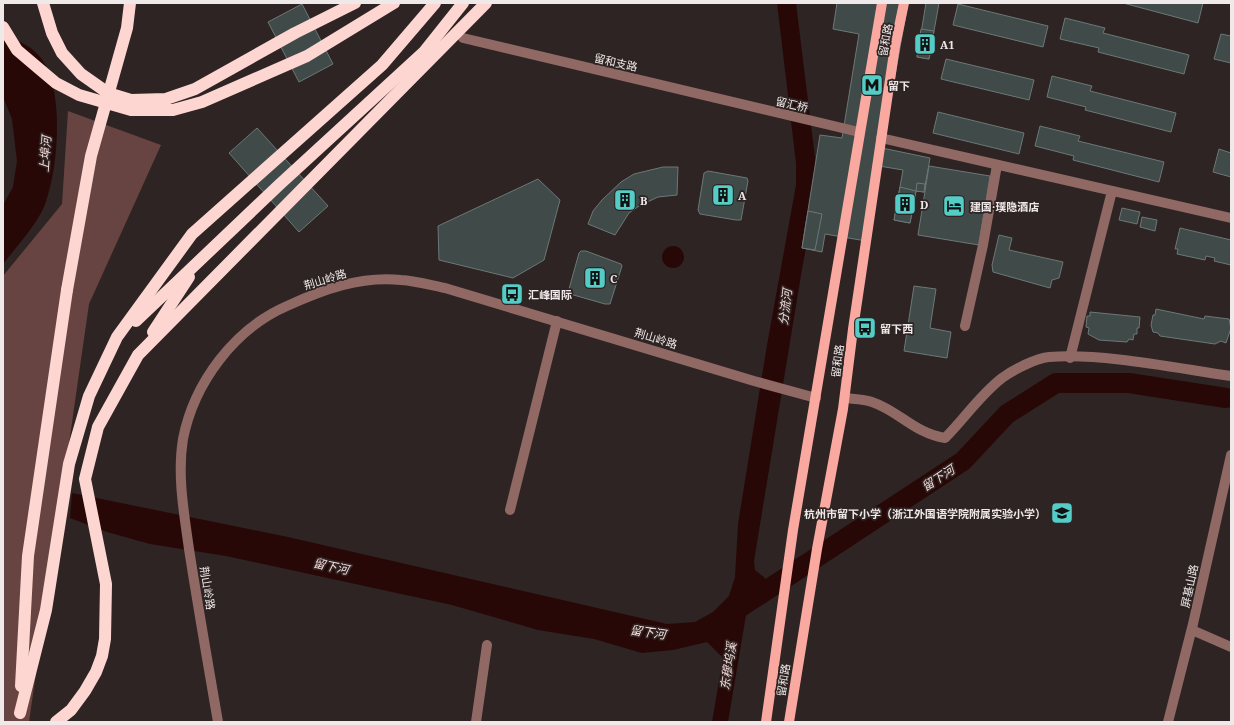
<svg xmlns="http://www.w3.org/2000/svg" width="1234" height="725" font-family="'Noto Serif','Noto Sans SC',serif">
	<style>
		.green { fill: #674441 }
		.water { fill: #280807 }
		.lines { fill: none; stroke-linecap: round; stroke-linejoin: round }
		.river { stroke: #280807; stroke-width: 20 }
		.building { fill: #3f4a49; stroke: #6c7877 }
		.minor { stroke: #906864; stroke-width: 10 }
		.major { stroke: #faa9a1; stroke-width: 10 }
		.highway { stroke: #fed6d1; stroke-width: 12 }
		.highway-bridge { stroke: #fed6d1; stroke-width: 12 }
		.labels { text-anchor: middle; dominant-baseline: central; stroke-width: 3.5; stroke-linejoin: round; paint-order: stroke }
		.street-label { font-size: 11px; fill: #f0e9e9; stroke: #2d2423 }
		.poi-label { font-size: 11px; font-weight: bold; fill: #f0e9e9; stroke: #2d2423; text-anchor: start }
		.water-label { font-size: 12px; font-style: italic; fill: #f8dad6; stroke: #2d2423 }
	</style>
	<rect width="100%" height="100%" fill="#2d2423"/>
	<path class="green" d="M68,111L161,145L89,304L29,722H3V276L62,204Z"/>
	<g class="water">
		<path d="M777,3H796L817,174L815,202L802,269L754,561L755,570L765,578L763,600L746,615L728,722H712L723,658L707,642L673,650L642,653L594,639L538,630L452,605L226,556L150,544L107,532L70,518L72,493L288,537L667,624L695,622L713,612L729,596L735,577L738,524L767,345L796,185V163Z"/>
		<path d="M3,35C19,40 36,48 45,64C64,98 58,171 44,207C36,225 15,249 3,264V205L13,187L17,161L12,119L3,97Z"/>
		<circle cx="673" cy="257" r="11"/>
	</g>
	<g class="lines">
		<path class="river" d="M741,607L963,461L1007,414L1056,383H1129L1226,398"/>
	</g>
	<g class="building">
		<path d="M837,3H908L882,148L930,158L924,192L916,191L910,223L894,220L903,170L879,166L866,241L825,234L822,252L802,248L820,135L842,138L859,34L833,29Z"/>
		<path d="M926,3H939L929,59L917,57Z"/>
		<path d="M1123,3H1203L1198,23Z"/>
		<path d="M302,4L333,64L299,82L268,22Z"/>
		<path d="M958,4L1048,26L1043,47L953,25Z"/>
		<path d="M1065,18L1105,28L1103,33L1189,55L1184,74L1098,52L1099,48L1060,39Z"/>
		<path d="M921,29L934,31L929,59L917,57Z"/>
		<path d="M1221,34L1231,36V63L1214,59Z"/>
		<path d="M946,59L1034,80L1029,100L941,79Z"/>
		<path d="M1052,76L1092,86L1090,91L1176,113L1171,132L1085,110L1086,107L1047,97Z"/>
		<path d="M938,112L1024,133L1019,154L933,133Z"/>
		<path d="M1040,126L1080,136L1078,141L1164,162L1159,182L1073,160L1074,156L1035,146Z"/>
		<path d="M257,128L328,206L299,232L229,153Z"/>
		<path d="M1219,149L1231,153V177L1213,172Z"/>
		<path d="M929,166L990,176L979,245L918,235Z"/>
		<path d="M663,167H678L677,195L658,197L639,206L629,213L615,235L588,224L593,211L602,200L621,182L634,174Z"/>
		<path d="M708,171L747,178L748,181L741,220H736L700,214L698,210L704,173Z"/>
		<path d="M538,179L560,200L544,260L513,278L439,260L438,226Z"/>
		<path d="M917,183L925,184L924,192L916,191Z"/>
		<path d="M900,187L916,191L910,223L894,220Z"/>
		<path d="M1122,208L1140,212L1137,224L1119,220Z"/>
		<path d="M808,211L822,214L815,250L802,248Z"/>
		<path d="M1142,217L1157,220L1155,231L1140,227Z"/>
		<path d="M1180,228L1231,240V265L1214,261L1215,258L1206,256L1205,260L1177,254L1178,249H1175Z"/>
		<path d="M999,235L1012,238L1009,250L1063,262L1059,278L1052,280L1050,288L993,272L992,265Z"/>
		<path d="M581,251H586L621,264L622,266L610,304H605L570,294L569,289L579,253Z"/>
		<path d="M914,286L936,289L930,328L951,332L947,358L904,351Z"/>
		<path d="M1156,309L1204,319L1205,316L1229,319L1231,328L1226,343L1221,341L1215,344L1160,336L1158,333L1153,332L1151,325L1153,315H1155Z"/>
		<path d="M1090,312L1140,317L1139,328H1137V334H1134L1133,340L1129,339L1127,342L1099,340L1088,334L1089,328L1086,327L1087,316H1090Z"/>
	</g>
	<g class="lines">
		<g class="minor">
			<path d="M463,38L859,132"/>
			<path d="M881,138L1231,218"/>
			<path d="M965,326L983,245L997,165"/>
			<path d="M1070,358L1112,191"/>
			<path d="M845,398C853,399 864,399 872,402C899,411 914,433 945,438C964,419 980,395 1002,378C1013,370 1036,358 1049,357C1105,353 1175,368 1231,376"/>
			<path d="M510,510L557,321"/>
			<path d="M1192,630L1231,647"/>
			<path d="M218,722C208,664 198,607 189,549C184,513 177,475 183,439C194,383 234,329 287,306C324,289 360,276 401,280C416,281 430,285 445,288L754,381L816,398"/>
			<path d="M476,722L487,645"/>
			<path d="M1168,722L1193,624L1231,455"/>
		</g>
		<g class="major">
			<path d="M766,722L793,530L882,3"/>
			<path d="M789,722L817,549L843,409L853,329L895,46L904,3"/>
		</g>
		<g class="highway">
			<path d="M43,3L52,33L62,53L81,74L108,93L131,100L166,99L195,89L295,33L355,3"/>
			<path d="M3,27L17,50L37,67L56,83L79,95L131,110H173L202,102L307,56L394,3"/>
			<path d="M136,321L279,185L424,52L463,3"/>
			<path d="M153,332L189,277"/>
			<path d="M21,686L28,556L67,290"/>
			<path d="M20,713L46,610L69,464L89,396L117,337L192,234L382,65L435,3"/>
			<path d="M56,722L71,710L85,691L96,672L102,656L105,639L106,584L85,479L98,427L138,355L486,3"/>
		</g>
		<path class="highway-bridge" d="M67,290L91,156L127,28L130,3"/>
	</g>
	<defs>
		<g id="building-square" transform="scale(1.15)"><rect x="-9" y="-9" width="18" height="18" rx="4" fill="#54cdc7" stroke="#2d2423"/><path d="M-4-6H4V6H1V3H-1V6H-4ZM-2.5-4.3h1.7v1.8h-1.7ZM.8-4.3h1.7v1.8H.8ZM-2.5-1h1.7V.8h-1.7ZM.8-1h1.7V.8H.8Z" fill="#111"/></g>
		<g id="metro-square" transform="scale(1.15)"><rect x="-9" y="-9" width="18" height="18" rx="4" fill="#54cdc7" stroke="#2d2423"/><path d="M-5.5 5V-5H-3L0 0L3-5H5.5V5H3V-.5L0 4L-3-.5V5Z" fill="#111"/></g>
		<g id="hotel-square" transform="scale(1.15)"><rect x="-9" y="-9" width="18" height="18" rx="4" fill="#54cdc7" stroke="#2d2423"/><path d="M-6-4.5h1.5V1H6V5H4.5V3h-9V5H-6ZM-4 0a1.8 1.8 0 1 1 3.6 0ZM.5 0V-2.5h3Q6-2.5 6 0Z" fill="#111"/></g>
		<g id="bus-square" transform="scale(1.15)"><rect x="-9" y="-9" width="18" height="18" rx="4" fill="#54cdc7" stroke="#2d2423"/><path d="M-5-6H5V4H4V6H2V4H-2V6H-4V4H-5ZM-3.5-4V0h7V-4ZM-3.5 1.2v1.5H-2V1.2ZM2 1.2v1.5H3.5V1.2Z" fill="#111"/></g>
		<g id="school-square" transform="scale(1.15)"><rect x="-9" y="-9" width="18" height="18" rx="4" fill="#54cdc7" stroke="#2d2423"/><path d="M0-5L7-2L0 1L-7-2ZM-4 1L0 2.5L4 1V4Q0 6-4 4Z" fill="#111"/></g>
	</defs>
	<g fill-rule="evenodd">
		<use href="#building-square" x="925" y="44"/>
		<use href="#metro-square" x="872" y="85"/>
		<use href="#building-square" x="723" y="195"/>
		<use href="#building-square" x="625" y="200"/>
		<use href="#building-square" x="905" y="204"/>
		<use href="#hotel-square" x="954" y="206"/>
		<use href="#building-square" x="595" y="278"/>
		<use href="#bus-square" x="512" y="294"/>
		<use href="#bus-square" x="865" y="328"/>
		<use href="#school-square" x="1062" y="513"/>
	</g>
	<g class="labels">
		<g class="street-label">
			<text transform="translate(885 40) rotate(-80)">留和路</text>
			<text transform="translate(616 62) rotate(13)">留和支路</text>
			<text transform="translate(792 104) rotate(13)">留汇桥</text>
			<text transform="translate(325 279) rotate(-17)">荆山岭路</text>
			<text transform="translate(656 338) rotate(17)">荆山岭路</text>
			<text transform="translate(837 361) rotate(-83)">留和路</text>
			<text transform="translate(1189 586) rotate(-78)">屏基山路</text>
			<text transform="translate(208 588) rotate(81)">荆山岭路</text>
			<text transform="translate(783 680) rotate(-81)">留和路</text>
		</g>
		<g class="poi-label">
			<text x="940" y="44">A1</text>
			<text x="888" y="85">留下</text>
			<text x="738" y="195">A</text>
			<text x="640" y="200">B</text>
			<text x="920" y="204">D</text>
			<text x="970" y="206">建国·璞隐酒店</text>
			<text x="610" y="278">C</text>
			<text x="528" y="294">汇峰国际</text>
			<text x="880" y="328">留下西</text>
			<text x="1046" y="513" text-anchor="end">杭州市留下小学（浙江外国语学院附属实验小学）</text>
		</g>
		<g class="water-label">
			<text transform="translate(45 154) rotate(-86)">上埠河</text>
			<text transform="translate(785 307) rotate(-83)">分流河</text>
			<text transform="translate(938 478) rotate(-33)">留下河</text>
			<text transform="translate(331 566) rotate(12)">留下河</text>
			<text transform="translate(648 632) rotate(8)">留下河</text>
			<text transform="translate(728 666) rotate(-81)">东穆坞溪</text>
		</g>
	</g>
	<rect width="1234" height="725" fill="none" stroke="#f0e9e9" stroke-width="8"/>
</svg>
